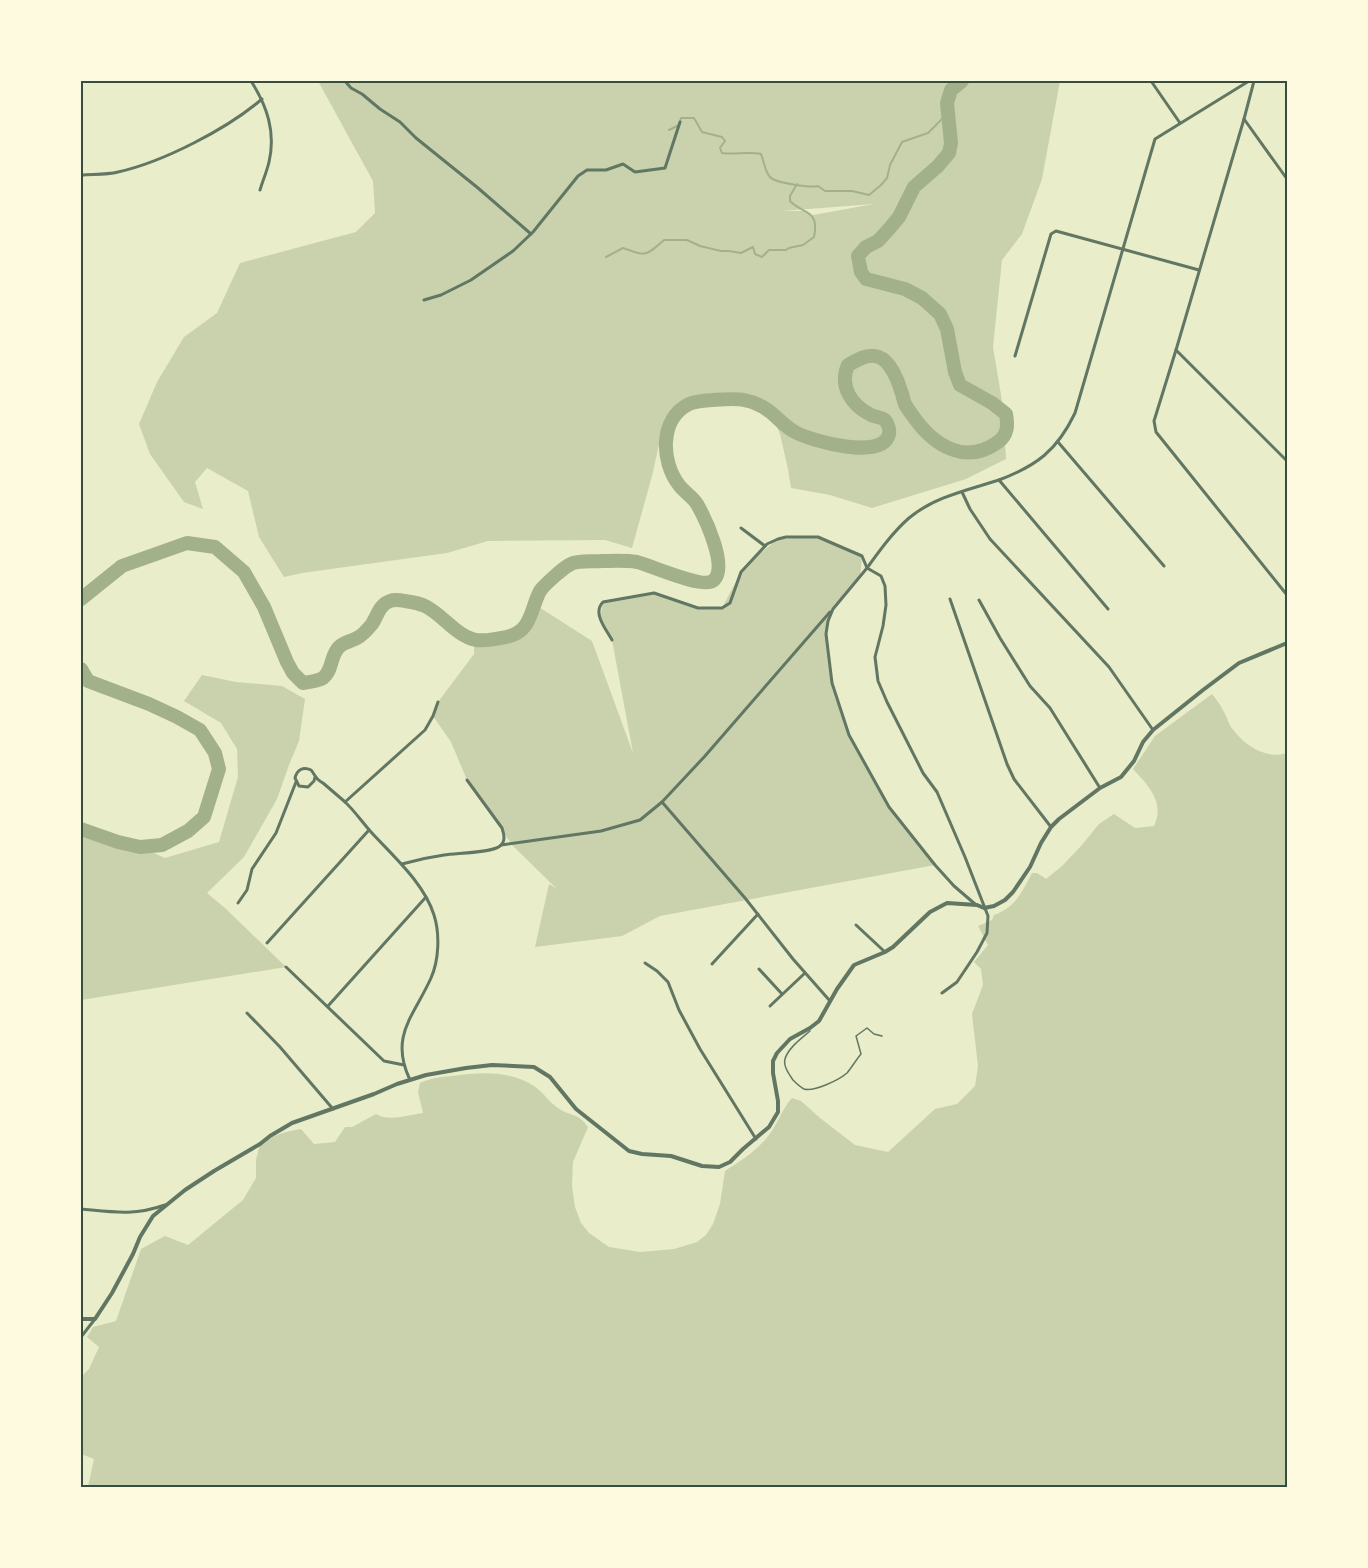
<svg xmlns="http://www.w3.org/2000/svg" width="1368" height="1568" font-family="Helvetica,sans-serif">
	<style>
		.green { fill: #cad2ad; fill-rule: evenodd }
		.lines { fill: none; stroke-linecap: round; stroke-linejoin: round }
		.stream { stroke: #a3b18a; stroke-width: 2 }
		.river { stroke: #a3b18a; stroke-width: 14 }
		.service { stroke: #617663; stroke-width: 1.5 }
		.minor { stroke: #617663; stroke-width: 3 }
		.tertiary { stroke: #617663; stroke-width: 4 }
		.neatline { fill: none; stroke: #344e41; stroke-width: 2 }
	</style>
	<rect width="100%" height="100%" fill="#e9edc9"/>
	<g class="green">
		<path d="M318,81H1060L1042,179L1022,234L1002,260L993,347L1003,407L1006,459L966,479L872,508L830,495L791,488L788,469L780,434L772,416L742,400L682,405L665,418L652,476L632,548L605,540L488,541L447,553L302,573L284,577L259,537L248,491L207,468L195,482L203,509L184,502L150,454L139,424L157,382L184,337L217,313L240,263L356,232L375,213L373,181ZM874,204L813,215L807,211H782Z"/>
		<path d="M818,537L862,556L860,578L833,608L826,634L832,683L849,735L889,807L935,865L660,916L622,936L535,947L549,884L557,889L513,846L467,780L451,742L433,716L438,702L474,654V643L510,639L521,631L531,602L592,641L633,753L612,640L600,619L603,602L654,593L698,608H722L741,572L753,559L778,539Z"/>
		<path d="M202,675L236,682L282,686L305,699L299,741L289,765L277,799L244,857L207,893L226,909L286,967L81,1000V835L140,847L165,858L219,842L238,777L237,749L221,723L184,701Z"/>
		<path d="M1212,694C1216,699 1220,704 1223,710C1226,715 1228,722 1231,727C1243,744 1265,760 1287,753V1487H88L94,1459L81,1454V1377L89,1369L99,1347L87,1337L93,1327L116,1321L141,1249L165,1236L188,1245L243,1200L256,1178V1160L260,1144C263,1143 266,1141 269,1139C279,1133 290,1131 301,1129L314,1144L335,1142L345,1127H352L376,1114C388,1122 409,1115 423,1113L418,1092L420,1083C431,1078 441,1077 452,1076C479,1072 510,1070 534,1086C543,1092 549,1102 558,1108C570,1117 578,1112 588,1127L573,1162L572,1186L575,1207L581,1223L589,1233L609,1247L640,1252L674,1249L697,1242L706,1235L713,1224L720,1204L725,1171C741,1161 758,1150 769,1135C778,1123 782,1109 792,1098L801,1101L820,1118L855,1145L888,1152L935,1109L957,1104L975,1086L978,1066L972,1014L983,985L981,969L974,962L988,945L978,926L992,920L994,915C1016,907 1022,892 1032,873H1037L1046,879L1062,866L1081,846L1099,824L1114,814L1135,828L1154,826C1165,803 1149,786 1133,769L1155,736Z"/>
	</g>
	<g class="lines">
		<g class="stream">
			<path d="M669,130L679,125L681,118H694L702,132L722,137L725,141L720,148L722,153C735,155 749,151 761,154C764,161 765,172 770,177C775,183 811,188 818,186L825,191H852L869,195L881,185L887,178L890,165L902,142L928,133L948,113"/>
			<path d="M606,257L623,248C646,256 645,257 664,240H687L700,246L721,251H729L741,253L753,247L755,254L762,257L769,250H786L789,248L803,245L814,237C820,209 802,214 790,201V196L797,184"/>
		</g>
		<g class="river">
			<path d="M81,599L122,566L187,543L215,547L244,572L264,607L287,662L293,673L303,683C310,682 318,681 323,678C333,670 330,656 339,647C344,642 352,641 357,638C363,635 368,629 372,624C378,615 379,605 390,601C395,599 400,600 405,601C412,602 419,603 425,606C442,614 456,636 476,640C485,641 497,639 506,637C532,632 530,610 540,591C544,585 564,567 571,564C578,560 592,562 601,561C612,561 625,560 637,562C650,565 704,590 714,580C728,566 705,518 697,504C692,496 684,492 679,485C661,462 659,419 689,404C697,400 735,398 744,400C749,401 755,403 759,405C774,411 781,425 795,432C811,441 883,461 889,434C890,430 888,424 885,420C881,417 875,417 871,415C851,405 839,386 848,365C857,360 868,353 879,357C890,361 898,380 901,391C903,395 903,400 905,404C907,408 910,412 913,416C933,445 965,466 998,442C1008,435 1008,425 1006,414L992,403L960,385L955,372L947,329L940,314L922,298L905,289L866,279L861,272L858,256L866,247L878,241L889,229L899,217L914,187L938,166L949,153L951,143L947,103L951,90L962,81"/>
			<path d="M81,669L88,681L149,704L177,717L200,730L215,753L219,769L204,817L188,831L162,845L140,847L118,842L81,829"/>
		</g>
		<path class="service" d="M810,1031C802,1038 788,1048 785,1059C783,1066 789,1074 793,1080C796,1083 800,1087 804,1089C814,1092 839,1080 847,1073C852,1067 856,1060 861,1054L856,1036L867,1028L874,1034L882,1036"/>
		<g class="minor">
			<path d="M251,81C267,106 276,132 269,162C267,171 263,180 260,190"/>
			<path d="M345,81L351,88L362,94L380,109L400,122L416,138L478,188L531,234"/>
			<path d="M1151,81L1180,123"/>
			<path d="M1254,81L1244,119L1176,350L1154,421L1156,432L1287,595"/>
			<path d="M1244,119L1287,179"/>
			<path d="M81,175C93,174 106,175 118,172C163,162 227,129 262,99"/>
			<path d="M424,300L441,295L471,280L513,251L533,232L578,176L587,170H606L623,164L635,172L665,168L680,122"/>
			<path d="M1176,350L1287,461"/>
			<path d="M1015,356L1051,234L1056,231L1199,270"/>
			<path d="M1058,442L1164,566"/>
			<path d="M962,492L970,509L990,539L1109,667L1153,730"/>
			<path d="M741,528L765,546"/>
			<path d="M950,599L1007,764L1014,779L1051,827"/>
			<path d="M979,600L1000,638L1030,686L1050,708L1100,788"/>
			<path d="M1108,609L999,480C1036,466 1057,451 1075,413L1155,139L1249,81"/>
			<path d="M612,640C606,629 592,613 603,602L654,593L698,608H722L730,603L741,572L767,544L778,539L786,537H818L862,556L867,568L833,609L828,621L826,634L832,683L849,735L889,807L935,865L954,886L975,904"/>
			<path d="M315,777L314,781L308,787L299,786L295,778C297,770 303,766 311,770C313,772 314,775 316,777C317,780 320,781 323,783C330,789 337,795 344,801C354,810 362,822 371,832C393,856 424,883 434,915C440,934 439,960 431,978C414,1016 389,1036 410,1080"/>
			<path d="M345,802L425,730L433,716L438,702"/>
			<path d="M662,802L745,898L793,959L830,1001"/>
			<path d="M501,845L601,831L640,820L662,802L705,756L830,612"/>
			<path d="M402,864C416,860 430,857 444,855C457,853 491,853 500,846C506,841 504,834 502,828L467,780"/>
			<path d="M238,903L247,890L252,869L276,833L296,782"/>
			<path d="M856,925L885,952"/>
			<path d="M267,943L369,830"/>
			<path d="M645,963L657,971L668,982L679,1010L700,1049L756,1139"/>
			<path d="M712,964L758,914"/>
			<path d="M286,967L384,1061L404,1065"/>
			<path d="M759,969L782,994"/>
			<path d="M942,993L957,982L977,952L987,933L988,916L965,857L937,792L923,773L887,702L878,681L875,657L883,626L886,605L885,586L881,576L867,568C880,550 893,532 909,518C934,497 968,490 999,480"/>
			<path d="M328,1006L426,897"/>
			<path d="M770,1006L805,973"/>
			<path d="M247,1013L280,1047L333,1109"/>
			<path d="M81,1209C113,1212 134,1216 165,1205"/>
			<path d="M81,1337L95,1319"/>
		</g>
		<path class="tertiary" d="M81,1319H95L112,1293L133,1254L140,1237L153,1216L185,1190L214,1171L260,1144L270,1136L292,1123L374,1094L397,1084L426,1075L466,1068L492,1065L534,1067L550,1077L576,1109L629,1151L642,1154L671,1156L702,1166L719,1167L730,1162L743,1149L769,1127L778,1112V1101L773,1073V1061L777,1053L790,1039L810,1028L819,1021L837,989L854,965L885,952L893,947L930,912L947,903L977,905L984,908L994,906L1005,900L1013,892L1030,867L1041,843L1051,827L1059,819L1100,788L1121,777L1134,761L1143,742L1153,730L1203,690L1239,663L1287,643"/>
	</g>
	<rect width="1368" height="1568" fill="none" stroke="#fefae0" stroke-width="165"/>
	<rect x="82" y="82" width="1204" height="1404" class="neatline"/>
</svg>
